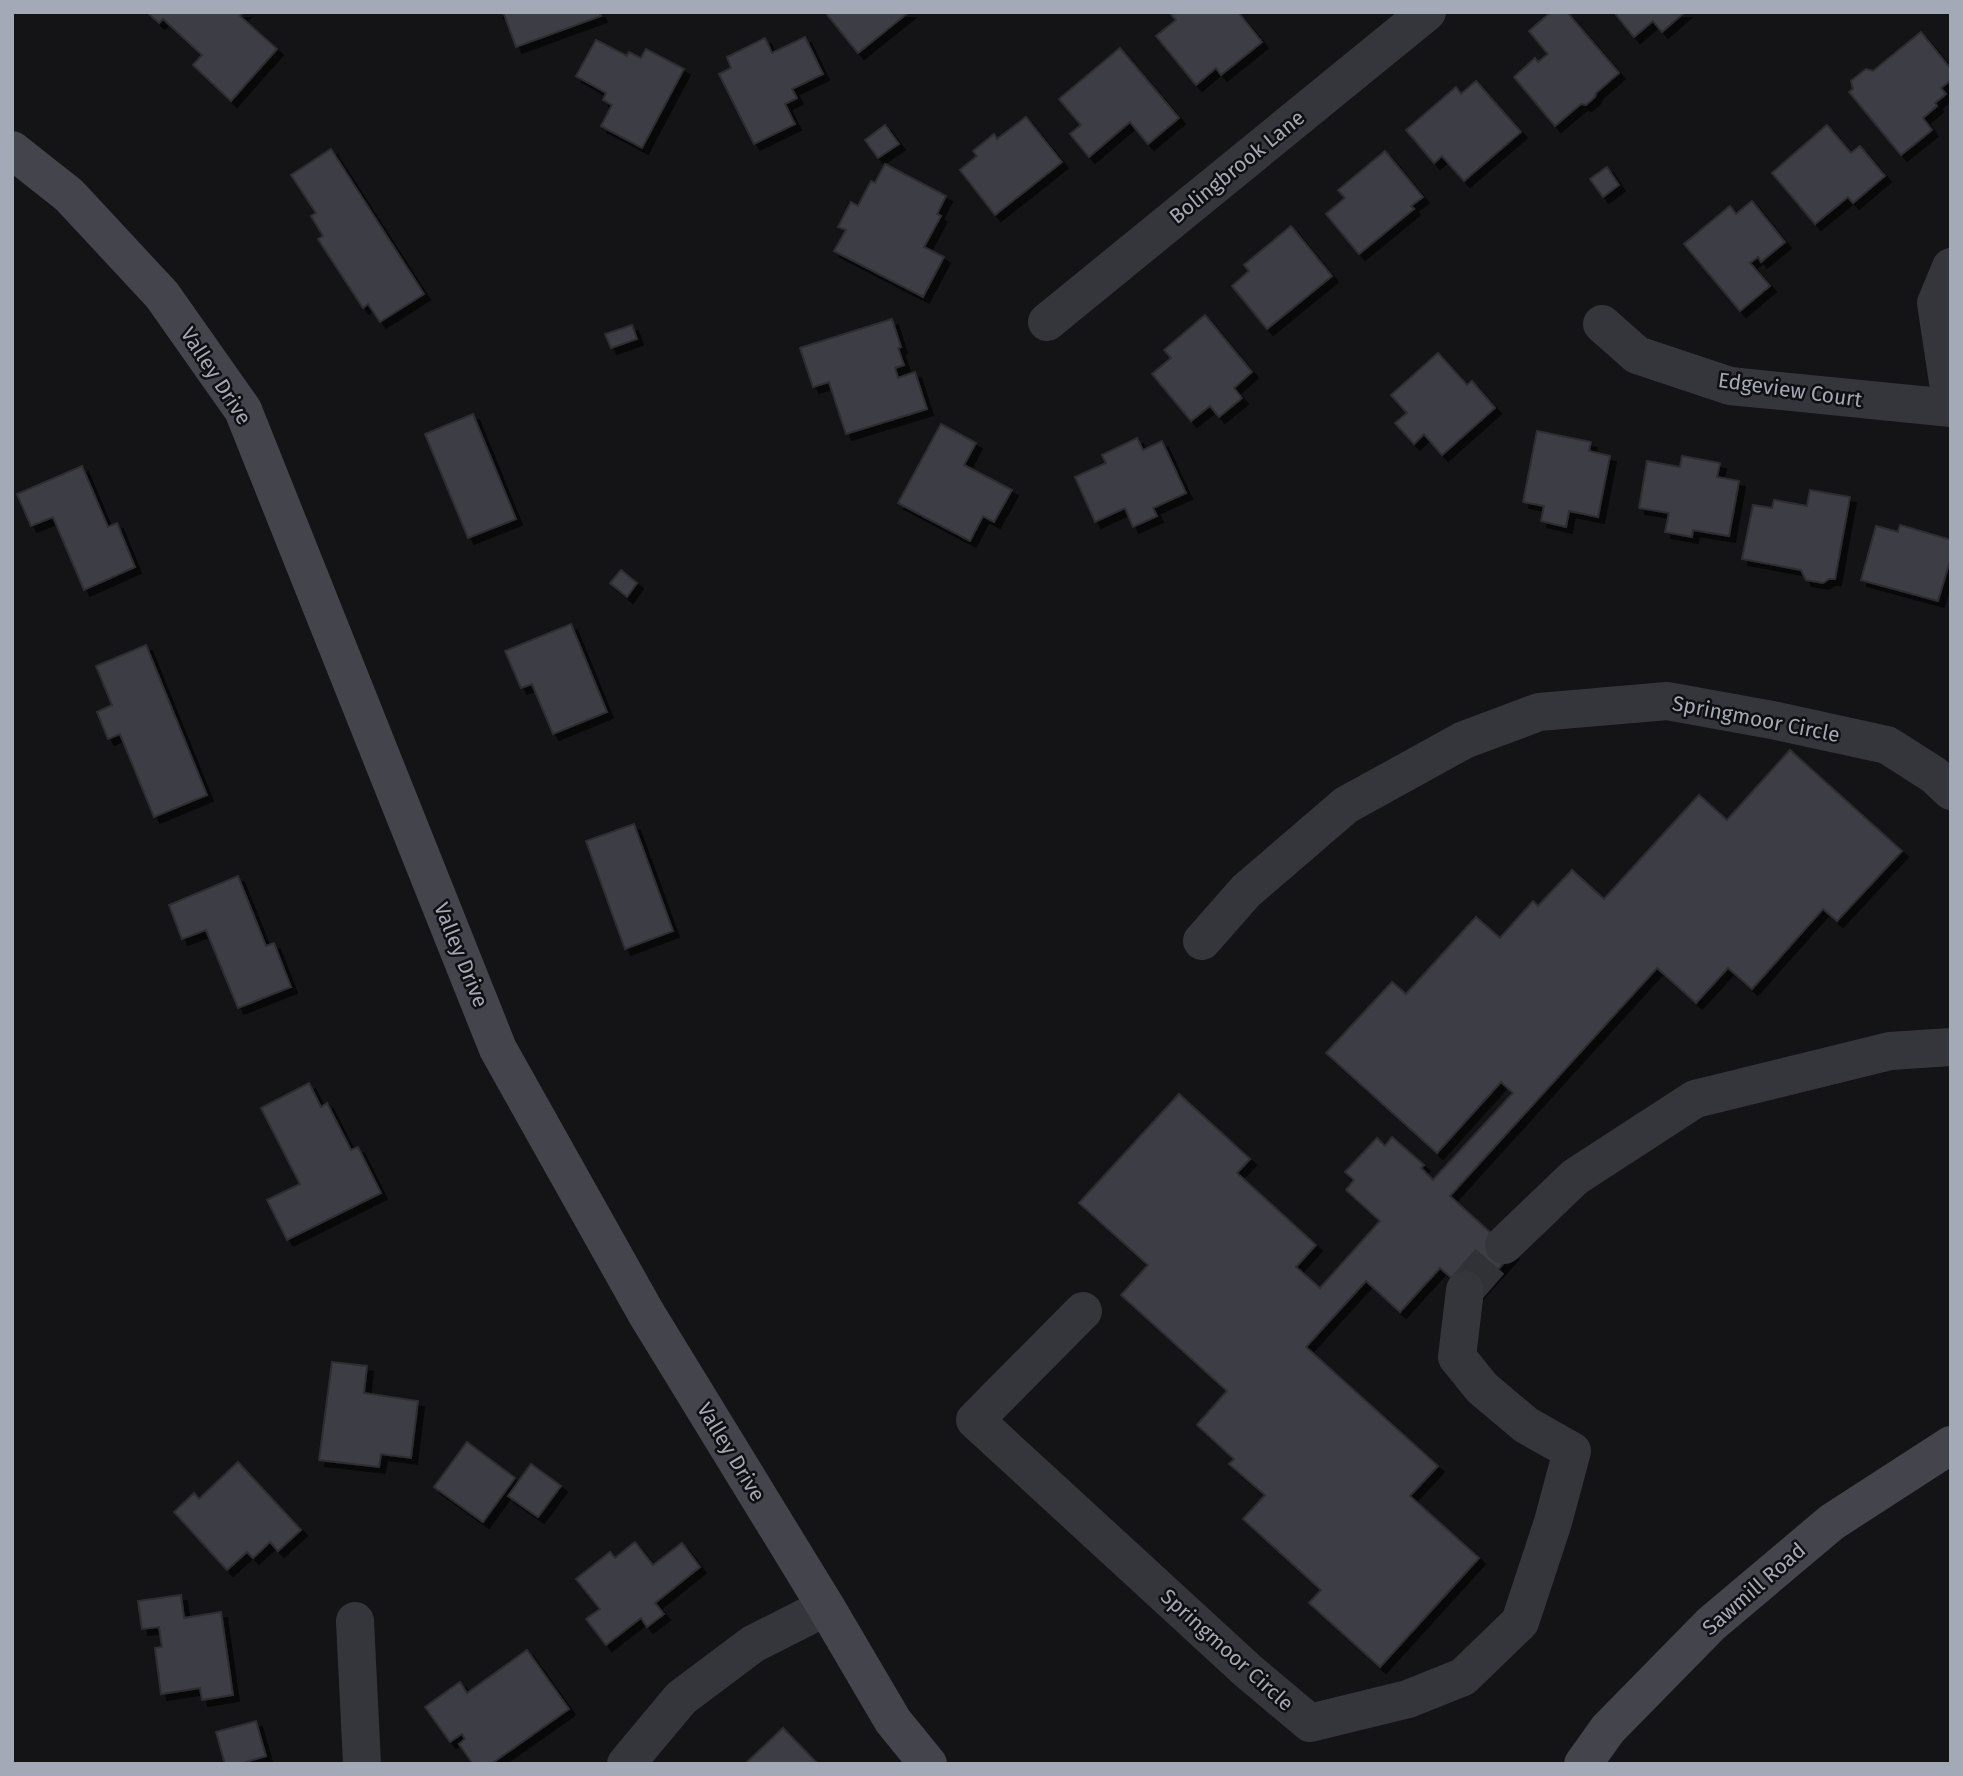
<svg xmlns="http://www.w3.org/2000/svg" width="1963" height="1776" font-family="'Fira Sans',sans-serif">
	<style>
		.building { fill: #3e3e44; stroke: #2e2e33; stroke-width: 2; filter: url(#shadow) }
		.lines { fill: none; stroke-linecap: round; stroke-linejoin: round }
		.street-tunnel { stroke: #313236; stroke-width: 38; stroke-dasharray: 38 19; stroke-linecap: butt }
		.street { stroke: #35353c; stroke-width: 38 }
		.secondary { stroke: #43444c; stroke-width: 38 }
		.labels { text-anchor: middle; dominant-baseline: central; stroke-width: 5; stroke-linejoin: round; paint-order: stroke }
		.street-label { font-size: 21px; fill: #a4a9b8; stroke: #0f0f11 }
	</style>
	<defs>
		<filter id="shadow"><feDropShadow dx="6" dy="6" stdDeviation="0" flood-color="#0009"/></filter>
	</defs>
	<rect width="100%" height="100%" fill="#141416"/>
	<g class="building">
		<path d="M147,12H244L240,16L277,49L231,101L193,65L202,55L163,19L159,23Z"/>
		<path d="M497,12H599L601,16L516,47L504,14Z"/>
		<path d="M825,12H909L858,53Z"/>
		<path d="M1169,12H1238L1262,42L1221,75L1216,68L1196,85L1156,36L1176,20Z"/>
		<path d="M1551,12H1567L1619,73L1596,93L1595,97L1586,105L1581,104L1555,126L1514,77L1535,58L1538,62L1548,54L1529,31Z"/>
		<path d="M1614,12H1685L1662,32L1653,21L1634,37Z"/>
		<path d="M1921,32L1951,69V80L1941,88L1946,94L1935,103L1937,106L1923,118L1932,130L1901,155L1849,92L1853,89L1851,81L1866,69L1873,71Z"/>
		<path d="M805,37L823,74L792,89L797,98L785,104L795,124L754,144L719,74L731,68L727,57L765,38L772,53Z"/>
		<path d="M596,40L627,56L629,52L641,58L646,49L684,69L642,148L601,126L612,105L603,100L606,93L576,76Z"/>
		<path d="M1120,48L1179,118L1148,144L1130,122L1089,157L1070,134L1081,125L1059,99Z"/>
		<path d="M1476,81L1521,132L1464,181L1442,156L1434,163L1406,130L1456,87L1461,94Z"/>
		<path d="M1026,117L1062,162L995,215L960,170L977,156L973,151L994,134L997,139Z"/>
		<path d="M885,125L899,144L878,158L865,140Z"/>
		<path d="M1827,125L1851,153L1860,146L1885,176L1853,203L1848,197L1815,224L1772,173Z"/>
		<path d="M331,149L424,294L380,322L368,304L363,308L318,239L323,236L311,216L316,213L291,175Z"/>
		<path d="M1385,151L1423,197L1411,206L1414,209L1359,254L1326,214L1345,198L1338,190Z"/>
		<path d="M885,164L946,196L937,214L941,216L924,247L944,257L923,297L834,251L846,230L838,227L851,202L858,206L871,181L875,183Z"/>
		<path d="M1607,167L1619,185L1603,197L1590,179Z"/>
		<path d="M1752,201L1785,242L1761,262L1758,257L1750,263L1770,286L1740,311L1684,244L1730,206L1736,214Z"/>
		<path d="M1291,226L1332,276L1267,329L1232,286L1249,271L1244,265Z"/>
		<path d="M1205,315L1252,372L1234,388L1242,398L1219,417L1210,406L1191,421L1152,374L1171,358L1164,350Z"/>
		<path d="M892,319L901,347L898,348L904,365L895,368L898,378L915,372L927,409L846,434L829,382L813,387L800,348Z"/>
		<path d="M632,325L637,339L611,348L605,334Z"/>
		<path d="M1438,353L1467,385L1472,381L1495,408L1442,455L1424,434L1414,444L1395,423L1407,413L1391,395Z"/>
		<path d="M473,414L516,519L468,538L425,434Z"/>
		<path d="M941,424L976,443L964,465L1012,490L994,522L983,516L970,541L898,503Z"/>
		<path d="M1537,431L1591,442L1589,451L1610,456L1598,517L1569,511L1566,527L1541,521L1544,506L1523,502Z"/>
		<path d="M1137,438L1143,450L1162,441L1186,493L1153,508L1157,516L1133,527L1125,508L1095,522L1075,477L1106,463L1102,455Z"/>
		<path d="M1682,456L1720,463L1717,477L1739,481L1729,536L1693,530L1692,537L1665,532L1669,513L1639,508L1647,461L1680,467Z"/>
		<path d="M82,466L108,527L117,523L135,567L84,590L53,517L31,526L17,494Z"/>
		<path d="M1810,490L1850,497L1835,579H1829L1823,583L1806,580L1801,570L1742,559L1753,505L1772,508L1774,500L1807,506Z"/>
		<path d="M1900,525L1951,540V557L1938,601L1861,580L1876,526L1898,532Z"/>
		<path d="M621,570L637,583L627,597L610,583Z"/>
		<path d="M571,624L607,712L553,734L532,684L521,688L505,651Z"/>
		<path d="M146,645L207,795L154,817L120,734L108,739L97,712L112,705L96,666Z"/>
		<path d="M1790,750L1902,851L1837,921L1823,909L1752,989L1728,968L1696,1003L1657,968L1450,1196L1513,1253L1473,1297L1440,1268L1400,1312L1366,1281L1306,1347L1438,1466L1410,1496L1479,1558L1380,1667L1309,1603L1321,1590L1243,1519L1265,1495L1229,1464L1234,1459L1197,1425L1227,1391L1121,1295L1148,1265L1079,1203L1179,1094L1250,1159L1237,1173L1316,1245L1296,1267L1320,1288L1380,1221L1346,1190L1354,1180L1345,1172L1377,1138L1385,1146L1392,1137L1424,1165L1421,1168L1433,1180L1513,1093L1501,1082L1437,1153L1326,1053L1392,982L1406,994L1476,917L1500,938L1533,901L1538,906L1572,870L1604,899L1699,795L1727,820Z"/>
		<path d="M634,824L673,931L625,949L586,841Z"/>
		<path d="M238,876L266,946L274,943L291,987L238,1008L206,930L182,939L169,905Z"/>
		<path d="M309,1083L321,1107L327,1103L351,1150L358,1147L381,1193L287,1240L267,1200L300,1184L261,1108Z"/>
		<path d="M332,1362L367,1366L364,1393L418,1401L411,1458L381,1454L379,1467L319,1460Z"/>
		<path d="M467,1442L515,1478L483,1522L434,1487Z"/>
		<path d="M238,1462L301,1530L278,1551L270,1542L253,1558L247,1552L227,1570L174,1512L194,1493L199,1499Z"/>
		<path d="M531,1464L561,1486L538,1517L508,1496Z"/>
		<path d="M635,1542L653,1565L682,1543L700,1567L655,1603L664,1614L647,1627L641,1618L606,1645L586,1619L600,1609L576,1579L610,1552L615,1558Z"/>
		<path d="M181,1595L184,1618L221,1612L233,1695L202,1700L200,1688L161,1694L155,1648L162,1647L159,1627L142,1629L138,1601Z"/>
		<path d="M527,1650L569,1709L491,1764H473L459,1744L465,1739L462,1734L450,1742L425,1707L460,1682L467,1693Z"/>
		<path d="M256,1721L266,1756L239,1764H225L216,1732Z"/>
		<path d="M783,1728L818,1764H745Z"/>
	</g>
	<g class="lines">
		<path class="street-tunnel" d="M1465,1290L1504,1245"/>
		<g class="street">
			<path d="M1951,267L1936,303L1951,402"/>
			<path d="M1047,322L1427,12"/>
			<path d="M1602,324L1637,355L1730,386L1951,408"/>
			<path d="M1202,941L1246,891L1346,805L1464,740L1539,712L1667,701L1772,720L1887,745L1934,775L1951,791"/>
			<path d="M1504,1245L1575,1177L1695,1099L1890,1051L1951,1047"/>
			<path d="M1083,1311L975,1420L1248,1671L1310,1723L1408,1699L1463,1677L1520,1622L1553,1522L1572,1451L1526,1425L1482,1388L1457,1357L1465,1290"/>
			<path d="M355,1621L362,1764"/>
			<path d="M626,1764L681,1698L753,1644L826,1607"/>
		</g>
		<g class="secondary">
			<path d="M12,150L69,195L162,295L243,410L498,1049L646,1313L826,1607L893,1721L928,1764"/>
			<path d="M1583,1764L1608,1729L1711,1624L1832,1522L1951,1445"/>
		</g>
	</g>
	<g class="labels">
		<g class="street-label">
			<text transform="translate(1237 167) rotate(-39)">Bolingbrook Lane</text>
			<text transform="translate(216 376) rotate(57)">Valley Drive</text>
			<text transform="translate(1790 390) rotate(8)">Edgeview Court</text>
			<text transform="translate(1756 719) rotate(11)">Springmoor Circle</text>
			<text transform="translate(461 955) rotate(68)">Valley Drive</text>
			<text transform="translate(731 1452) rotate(59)">Valley Drive</text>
			<text transform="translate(1754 1589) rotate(-41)">Sawmill Road</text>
			<text transform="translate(1227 1650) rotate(42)">Springmoor Circle</text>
		</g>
	</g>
	<rect width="1963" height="1776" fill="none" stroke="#a4a9b8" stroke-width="28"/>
</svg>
